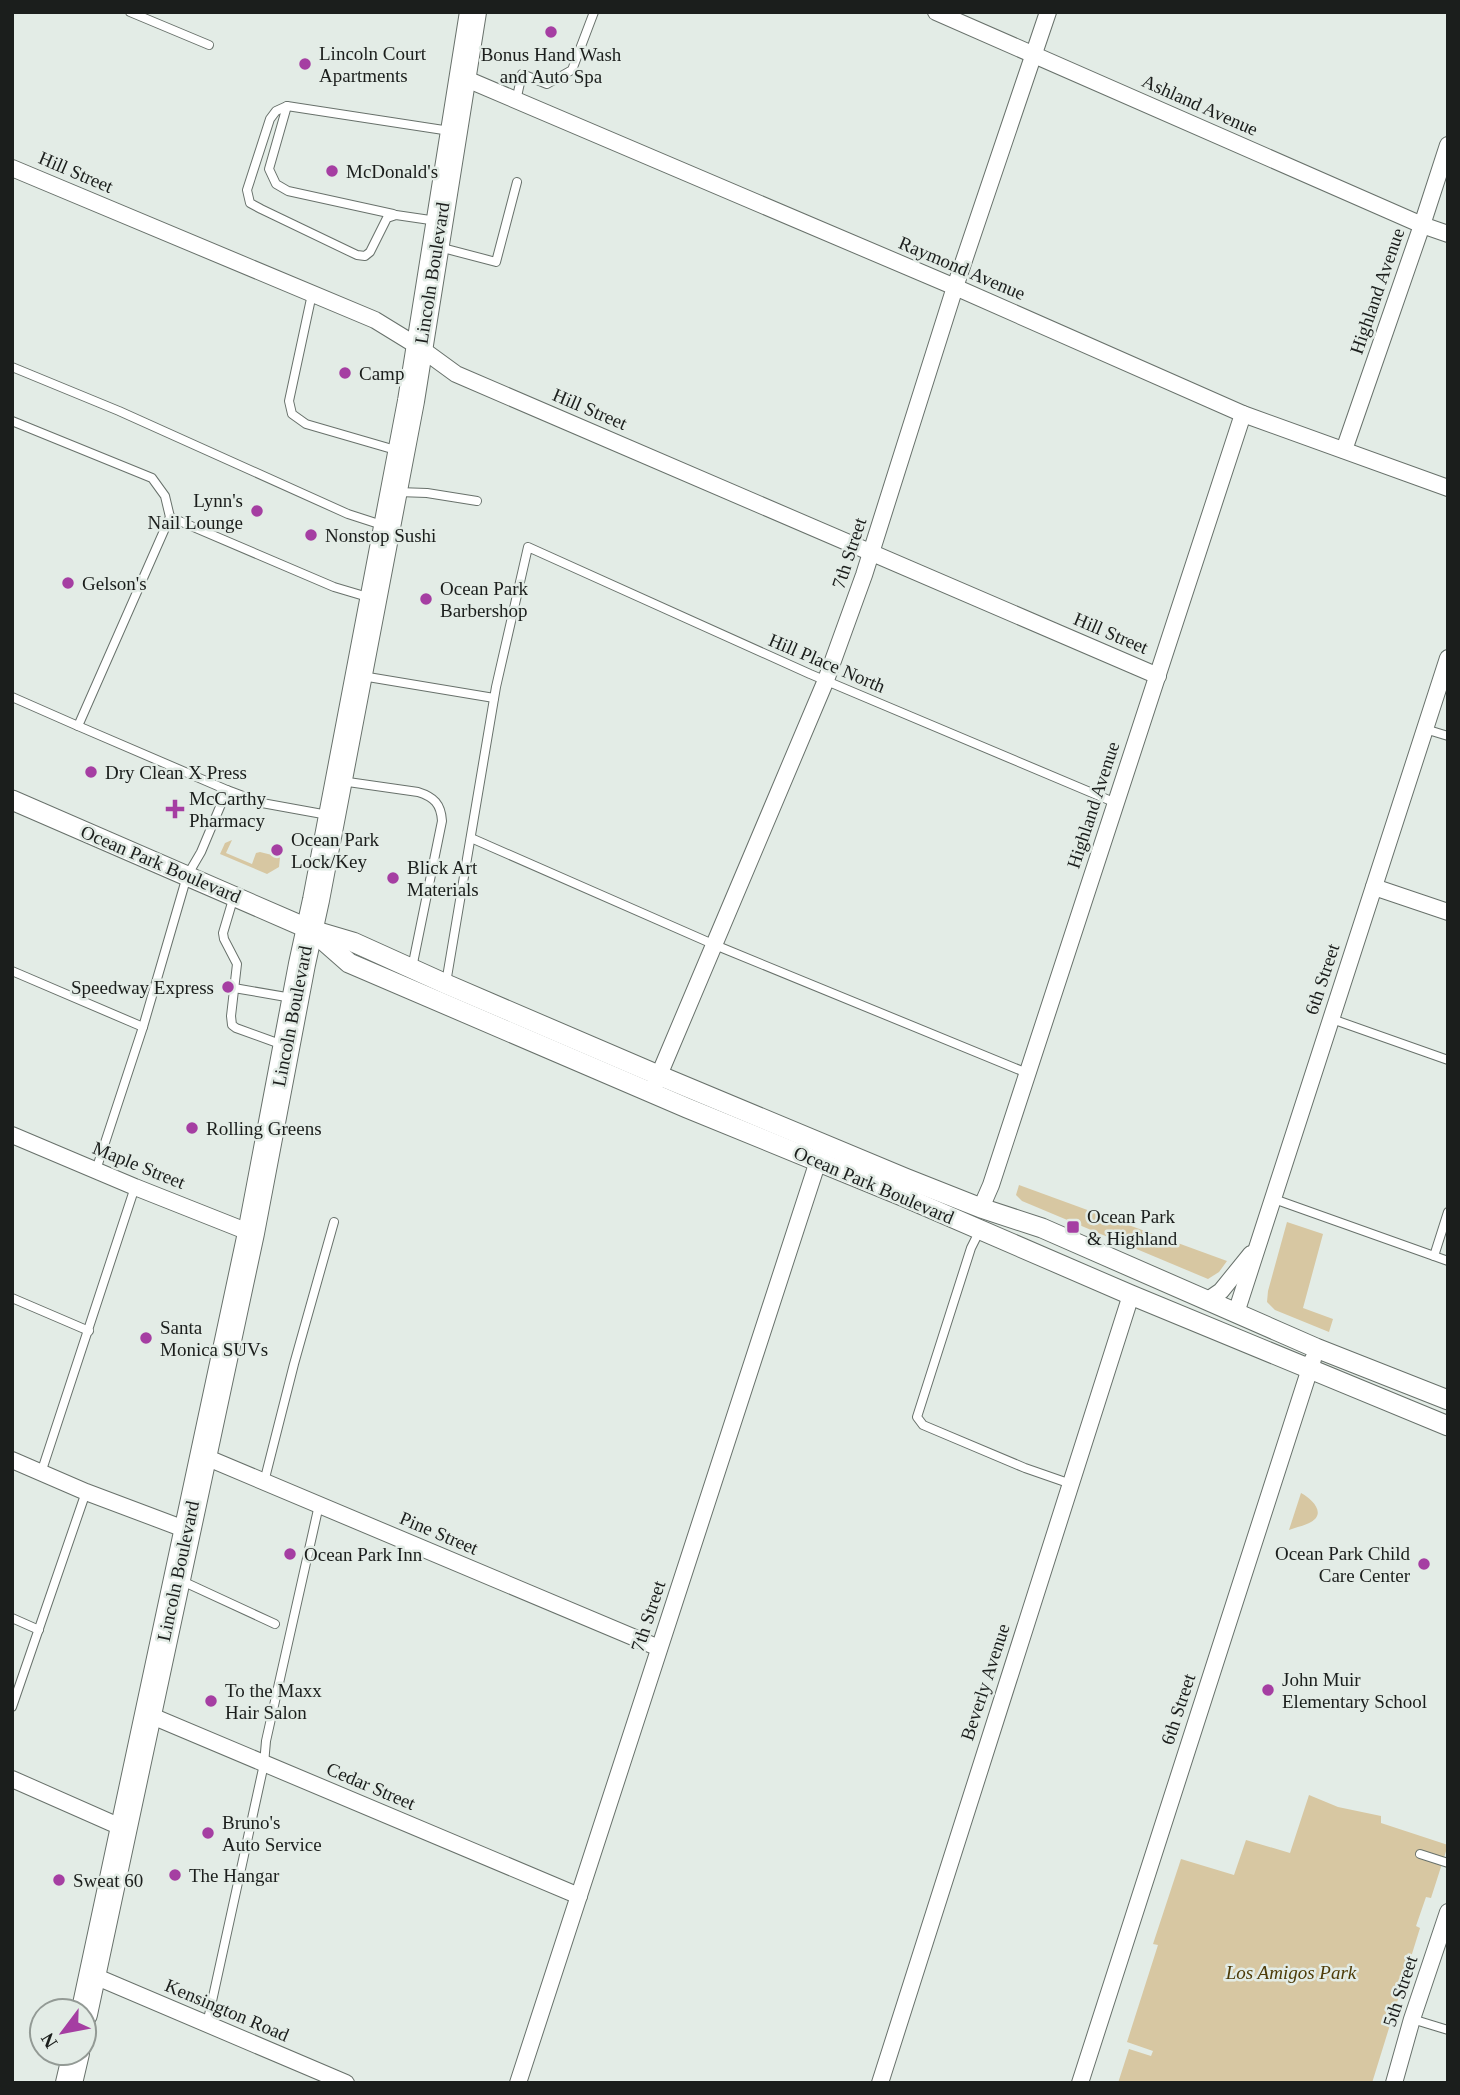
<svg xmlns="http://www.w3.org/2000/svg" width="1460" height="2095" font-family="'Times New Roman',serif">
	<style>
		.green { fill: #d7c7a2 }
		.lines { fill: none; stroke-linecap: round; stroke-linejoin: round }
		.service-casing { stroke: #68716b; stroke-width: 10 }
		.minor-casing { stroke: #68716b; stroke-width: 18 }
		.tertiary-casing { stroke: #68716b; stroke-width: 21 }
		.trunk-casing { stroke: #68716b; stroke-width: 28 }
		.service { stroke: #fff; stroke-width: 8 }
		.minor { stroke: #fff; stroke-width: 16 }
		.tertiary { stroke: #fff; stroke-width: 19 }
		.trunk { stroke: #fff; stroke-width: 26 }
		.poi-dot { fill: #a53ea2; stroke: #e3ece6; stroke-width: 2.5 }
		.labels { text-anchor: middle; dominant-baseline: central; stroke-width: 5; stroke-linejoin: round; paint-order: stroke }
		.poi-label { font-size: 19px; fill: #1b1e1c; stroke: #e3ece6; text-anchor: start }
		.street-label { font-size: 19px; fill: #1b1e1c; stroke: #e3ece6 }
		.park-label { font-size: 19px; font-style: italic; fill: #4d3b08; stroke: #e3ece6 }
	</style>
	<rect width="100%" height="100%" fill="#e3ece6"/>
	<g class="green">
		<path d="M232,840L226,853L252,864L256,853L260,852L280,857L279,867L267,874L220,854L225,843Z"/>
		<path d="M1019,1185L1227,1261L1219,1272L1208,1279L1022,1201L1016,1195Z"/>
		<path d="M1287,1222L1323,1234L1303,1308L1333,1319L1329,1332L1275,1310L1267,1302L1268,1291Z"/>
		<path d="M1301,1493C1311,1498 1327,1513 1311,1522C1304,1526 1296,1527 1289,1530Z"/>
		<path d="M1309,1795L1338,1807L1381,1816V1823L1448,1845L1431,1898L1426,1897L1416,1926L1420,1928L1372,2083H1118L1129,2049L1151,2056L1153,2051L1127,2042L1158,1945L1153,1944L1181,1859L1234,1875L1246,1840L1290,1853Z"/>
	</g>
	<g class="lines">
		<g class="service-casing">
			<g id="service">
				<path d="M130,12L209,45"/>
				<path d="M516,101L522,74L547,84L572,70L594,12"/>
				<path d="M287,106L269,169L276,184L288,191L393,214"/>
				<path d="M437,221L396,215L387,218L370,252L365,256L357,255L261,209L250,203L247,190L270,119L276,111L287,106L450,131"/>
				<path d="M439,247L496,262L517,182"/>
				<path d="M312,294L289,401L292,414L306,424L399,451"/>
				<path d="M12,367L119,411L348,514L382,525"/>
				<path d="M12,421L152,478L165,496L170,517"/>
				<path d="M398,492L427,493L477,501"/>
				<path d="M362,676L494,698"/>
				<path d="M12,697L78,726"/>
				<path d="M1425,729L1448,736"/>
				<path d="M341,781L418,792C434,797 441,804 442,821L412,968"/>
				<path d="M227,790L78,726L170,517L334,587L371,598"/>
				<path d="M471,838L715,945L1027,1073"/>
				<path d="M234,896L223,933L224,939L237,964L231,1016L232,1025L236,1028L283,1045"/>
				<path d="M12,971L143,1027"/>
				<path d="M446,983L496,687L528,547L810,674L1116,803"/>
				<path d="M234,988L292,998"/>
				<path d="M1332,1019L1448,1060"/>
				<path d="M96,1170L143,1027L187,876L201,852L227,790L262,803L328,815"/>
				<path d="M1274,1199L1448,1261"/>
				<path d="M980,1230L971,1248L917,1417L923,1425L1025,1468L1071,1484"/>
				<path d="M1434,1256L1448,1212"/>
				<path d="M12,1298L89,1331"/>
				<path d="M41,1473L135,1187"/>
				<path d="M264,1482L294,1364L334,1222"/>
				<path d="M182,1581L275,1624"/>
				<path d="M12,1618L39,1630"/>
				<path d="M12,1707L86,1492"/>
				<path d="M1420,1854L1448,1863"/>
				<path d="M1412,2019L1448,2030"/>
				<path d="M207,2024L264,1764L266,1741L319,1505"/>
			</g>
		</g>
		<g class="minor-casing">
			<g id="minor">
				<path d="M936,12L1422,225L1448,234"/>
				<path d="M464,78L955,287L1243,414L1448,488"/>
				<path d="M12,168L375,320L419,347L456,374L1158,676"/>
				<path d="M1344,450L1422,225L1448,145"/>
				<path d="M1374,887L1448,912"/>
				<path d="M654,1087L826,680L864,575L955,287L1048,12"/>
				<path d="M12,1135L135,1187L251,1233"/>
				<path d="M981,1208L991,1185L1243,414"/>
				<path d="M1208,1300L1221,1291L1251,1254"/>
				<path d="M1236,1313L1448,658"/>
				<path d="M203,1456L659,1648"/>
				<path d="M12,1460L86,1492L187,1530"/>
				<path d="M147,1714L579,1896"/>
				<path d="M12,1779L123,1828"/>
				<path d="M92,1975L346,2083"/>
				<path d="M518,2083L818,1161"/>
				<path d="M880,2083L1131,1295"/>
				<path d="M1080,2083L1313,1359"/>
				<path d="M1394,2083L1412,2019L1448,1912"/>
			</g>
		</g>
		<g class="tertiary-casing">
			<g id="tertiary">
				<path d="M12,800L309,929L353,942L446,984L658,1075L905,1178L981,1208L1042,1228L1316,1348L1448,1400"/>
				<path d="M316,934L349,963L687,1108L902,1196L1131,1295L1448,1426"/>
			</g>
		</g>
		<g class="trunk-casing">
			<g id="trunk">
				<path d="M84,2014L251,1233L302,964L316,900L411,401L473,12"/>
				<path d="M69,2083L76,2053"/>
			</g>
		</g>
		<use href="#service" class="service"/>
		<use href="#minor" class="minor"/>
		<use href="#tertiary" class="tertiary"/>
		<use href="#trunk" class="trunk"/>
	</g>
	<g class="poi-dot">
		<circle cx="551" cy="32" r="7"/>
		<circle cx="305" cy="64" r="7"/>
		<circle cx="332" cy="171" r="7"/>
		<circle cx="345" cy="373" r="7"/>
		<circle cx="257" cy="511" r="7"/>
		<circle cx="311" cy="535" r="7"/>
		<circle cx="68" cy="583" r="7"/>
		<circle cx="426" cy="599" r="7"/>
		<circle cx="91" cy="772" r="7"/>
		<path d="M171.5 798.5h7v7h7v7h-7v7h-7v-7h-7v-7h7z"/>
		<circle cx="277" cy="850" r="7"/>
		<circle cx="393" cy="878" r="7"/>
		<circle cx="228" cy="987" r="7"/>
		<circle cx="192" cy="1128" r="7"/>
		<rect x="1066" y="1220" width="14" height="14" rx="3.5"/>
		<circle cx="146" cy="1338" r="7"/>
		<circle cx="290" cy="1554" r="7"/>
		<circle cx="1424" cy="1564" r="7"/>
		<circle cx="1268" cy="1690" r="7"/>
		<circle cx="211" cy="1701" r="7"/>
		<circle cx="208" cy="1833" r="7"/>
		<circle cx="175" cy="1875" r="7"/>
		<circle cx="59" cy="1880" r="7"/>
	</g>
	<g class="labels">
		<g class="poi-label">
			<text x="319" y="53">Lincoln Court<tspan x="319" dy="22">Apartments</tspan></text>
			<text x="551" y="54" text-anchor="middle">Bonus Hand Wash<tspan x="551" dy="22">and Auto Spa</tspan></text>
			<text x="346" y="171">McDonald's</text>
			<text x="359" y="373">Camp</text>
			<text x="243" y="500" text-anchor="end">Lynn's<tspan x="243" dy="22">Nail Lounge</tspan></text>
			<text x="325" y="535">Nonstop Sushi</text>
			<text x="82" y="583">Gelson's</text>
			<text x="440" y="588">Ocean Park<tspan x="440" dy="22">Barbershop</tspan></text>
			<text x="105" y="772">Dry Clean X Press</text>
			<text x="189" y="798">McCarthy<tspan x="189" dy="22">Pharmacy</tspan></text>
			<text x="291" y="839">Ocean Park<tspan x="291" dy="22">Lock/Key</tspan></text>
			<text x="407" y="867">Blick Art<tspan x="407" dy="22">Materials</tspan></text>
			<text x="214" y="987" text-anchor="end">Speedway Express</text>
			<text x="206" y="1128">Rolling Greens</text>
			<text x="1087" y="1216">Ocean Park<tspan x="1087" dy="22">&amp; Highland</tspan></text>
			<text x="160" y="1327">Santa<tspan x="160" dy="22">Monica SUVs</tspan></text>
			<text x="1410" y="1553" text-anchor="end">Ocean Park Child<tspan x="1410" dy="22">Care Center</tspan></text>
			<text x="304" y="1554">Ocean Park Inn</text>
			<text x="1282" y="1679">John Muir<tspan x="1282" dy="22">Elementary School</tspan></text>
			<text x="225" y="1690">To the Maxx<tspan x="225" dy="22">Hair Salon</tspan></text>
			<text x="222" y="1822">Bruno's<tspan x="222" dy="22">Auto Service</tspan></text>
			<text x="189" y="1875">The Hangar</text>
			<text x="73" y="1880">Sweat 60</text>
		</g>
		<g class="street-label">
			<text transform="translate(1200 105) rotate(24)">Ashland Avenue</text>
			<text transform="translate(76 172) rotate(23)">Hill Street</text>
			<text transform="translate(962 268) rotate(23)">Raymond Avenue</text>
			<text transform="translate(432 273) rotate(-81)">Lincoln Boulevard</text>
			<text transform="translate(1377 291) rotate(-71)">Highland Avenue</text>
			<text transform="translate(590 409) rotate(23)">Hill Street</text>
			<text transform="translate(849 553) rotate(-72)">7th Street</text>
			<text transform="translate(1111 633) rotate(23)">Hill Street</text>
			<text transform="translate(827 663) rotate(23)">Hill Place North</text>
			<text transform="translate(1093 805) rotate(-72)">Highland Avenue</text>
			<text transform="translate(161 864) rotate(23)">Ocean Park Boulevard</text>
			<text transform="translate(1322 979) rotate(-72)">6th Street</text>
			<text transform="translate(292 1016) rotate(-79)">Lincoln Boulevard</text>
			<text transform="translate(139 1165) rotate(22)">Maple Street</text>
			<text transform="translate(874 1185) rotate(23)">Ocean Park Boulevard</text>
			<text transform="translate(439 1533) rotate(23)">Pine Street</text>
			<text transform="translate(178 1571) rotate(-78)">Lincoln Boulevard</text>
			<text transform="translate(648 1616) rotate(-72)">7th Street</text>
			<text transform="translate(985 1682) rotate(-72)">Beverly Avenue</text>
			<text transform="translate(1178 1709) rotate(-72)">6th Street</text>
			<text transform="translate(371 1786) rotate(23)">Cedar Street</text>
			<text transform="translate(1400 1991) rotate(-72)">5th Street</text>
			<text transform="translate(227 2010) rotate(23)">Kensington Road</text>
		</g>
		<g class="park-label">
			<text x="1291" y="1972">Los Amigos Park</text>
		</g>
	</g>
	<rect width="1460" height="2095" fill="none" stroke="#1b1e1c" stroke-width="28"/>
	<g transform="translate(63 2032) rotate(238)"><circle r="33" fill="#e3ece6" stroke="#939a95" stroke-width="2"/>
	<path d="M0-5L12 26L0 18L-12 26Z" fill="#a53ea2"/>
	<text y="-10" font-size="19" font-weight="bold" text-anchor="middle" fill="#1b1e1c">N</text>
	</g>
</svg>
